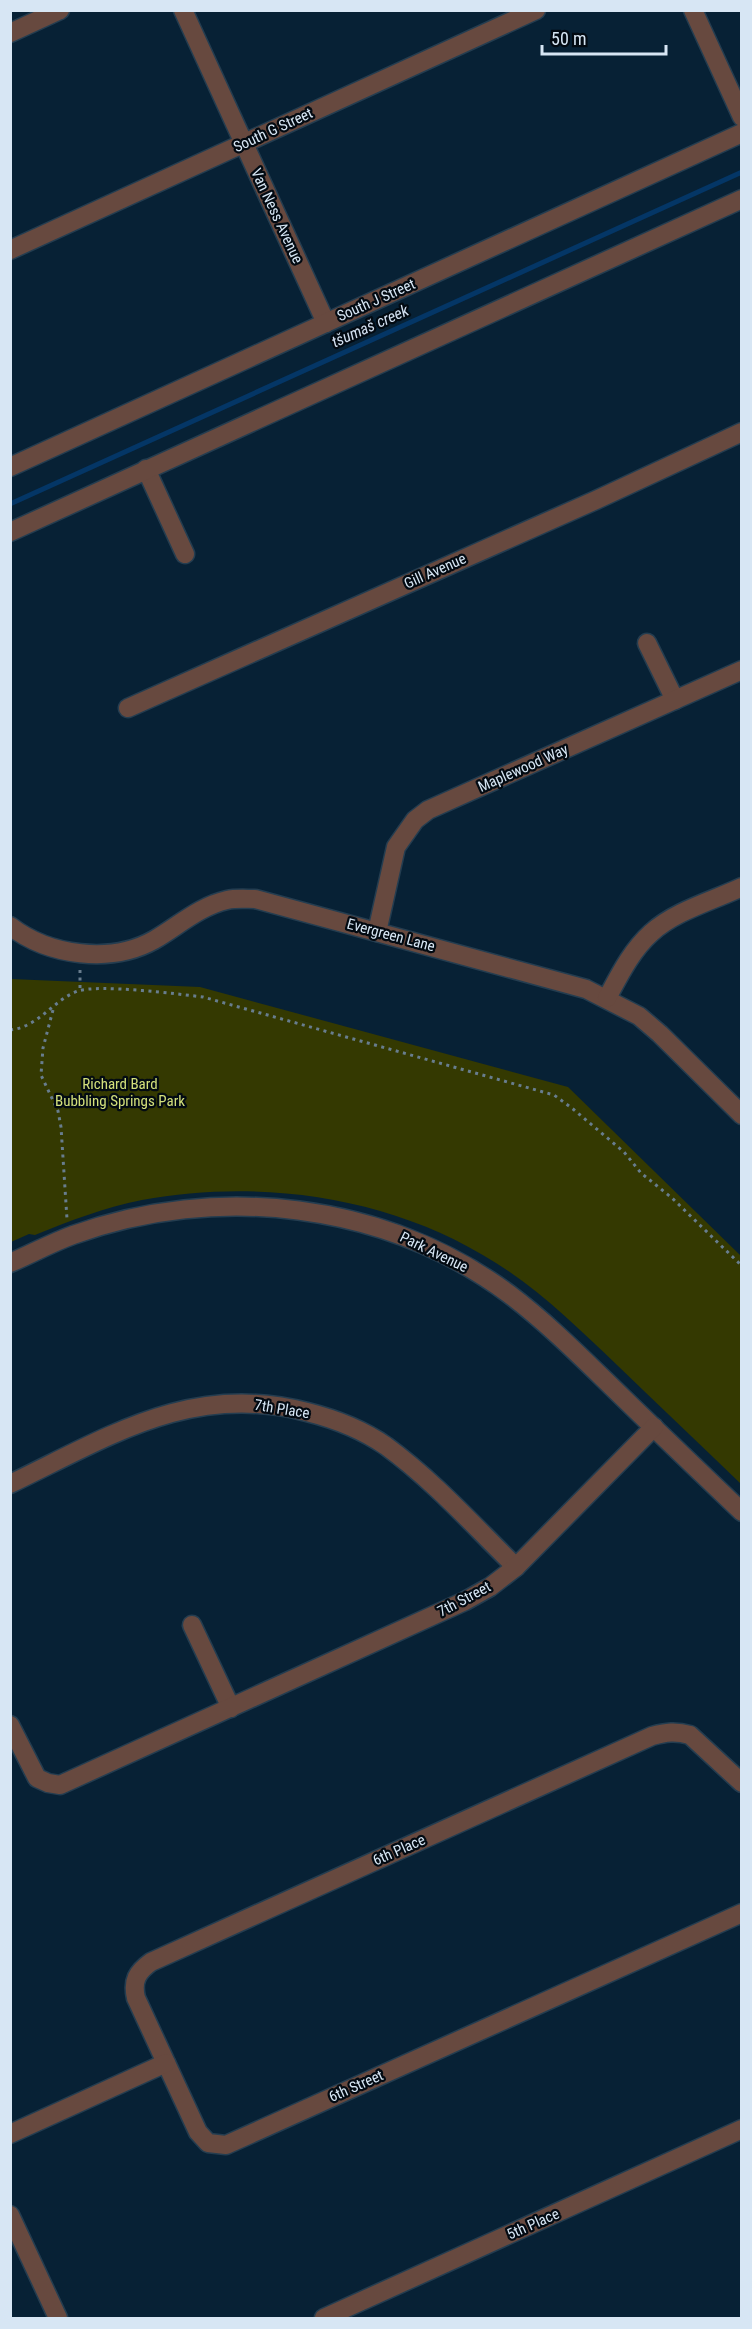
<svg xmlns="http://www.w3.org/2000/svg" width="752" height="2329" font-family="'Roboto Condensed',sans-serif">
	<style>
		.green { fill: #343901 }
		.lines { fill: none; stroke-linecap: round; stroke-linejoin: round }
		.stream { stroke: #043666; stroke-width: 5 }
		.minor-casing { stroke: #243d50; stroke-width: 21 }
		.tertiary-casing { stroke: #243d50; stroke-width: 21 }
		.path { stroke: #687d8e; stroke-width: 3; stroke-dasharray: 3 4.5; stroke-linecap: butt }
		.minor { stroke: #67493f; stroke-width: 18 }
		.tertiary { stroke: #67493f; stroke-width: 18 }
		.labels { text-anchor: middle; dominant-baseline: central; stroke-width: 4.5; stroke-linejoin: round; paint-order: stroke }
		.street-label { font-size: 15px; fill: #d7e6f4; stroke: #020a12 }
		.park-label { font-size: 15px; fill: #d3e07b; stroke: #020a12 }
		.water-label { font-size: 16px; font-style: italic; fill: #d3e0f0; stroke: #020a12 }
	</style>
	<rect width="100%" height="100%" fill="#072135"/>
	<path class="green" d="M11,979L200,987L568,1087L741,1256V1484C700,1444 658,1405 617,1365C579,1329 541,1291 496,1263C393,1197 262,1178 142,1200C105,1207 70,1221 35,1235L29,1234L11,1242Z"/>
	<g class="lines">
		<path class="stream" d="M10,504L742,172"/>
		<g class="minor-casing">
			<g id="minor">
				<path d="M183,10L326,323"/>
				<path d="M693,10L742,117"/>
				<path d="M10,33L60,10"/>
				<path d="M10,250L536,10"/>
				<path d="M146,469L185,554"/>
				<path d="M647,643L675,700"/>
				<path d="M128,708L596,500L742,432"/>
				<path d="M10,926C49,956 111,964 154,940C178,926 200,906 227,900C236,898 246,899 255,899L586,989L639,1016L660,1034L742,1115"/>
				<path d="M377,932L396,847L415,820L428,810L742,670"/>
				<path d="M607,998C619,976 631,951 651,933C675,911 712,901 742,887"/>
				<path d="M10,1263C31,1254 51,1243 73,1235C217,1183 385,1202 509,1294C546,1322 578,1354 611,1386C654,1428 698,1470 742,1512"/>
				<path d="M10,1484C110,1436 192,1382 307,1412C335,1419 363,1430 386,1446C434,1481 474,1526 516,1567"/>
				<path d="M192,1625L231,1708"/>
				<path d="M10,1725L37,1778L48,1783L60,1785L465,1601L490,1587L516,1567L654,1427"/>
				<path d="M742,1783L690,1735C676,1731 666,1732 652,1736L151,1962C137,1972 132,1981 136,1998L198,2132L208,2143L226,2145L742,1913"/>
				<path d="M10,2134L166,2063"/>
				<path d="M324,2318L742,2129"/>
			</g>
		</g>
		<g class="tertiary-casing">
			<g id="tertiary">
				<path d="M10,467L742,133"/>
				<path d="M10,532L742,199"/>
				<path d="M10,2215L58,2318"/>
			</g>
		</g>
		<g class="path">
			<path d="M80,970V991"/>
			<path d="M53,1010L43,1048L41,1075L58,1111L61,1127L67,1219"/>
			<path d="M10,1030C39,1027 53,1000 78,991C99,984 178,994 203,997L554,1095L573,1109L624,1152L641,1173L672,1198L742,1266"/>
		</g>
		<use href="#minor" class="minor"/>
		<use href="#tertiary" class="tertiary"/>
	</g>
	<g class="labels">
		<g class="street-label">
			<text transform="translate(273 130) rotate(-25)">South G Street</text>
			<text transform="translate(277 216) rotate(65)">Van Ness Avenue</text>
			<text transform="translate(376 300) rotate(-24)">South J Street</text>
			<text transform="translate(435 571) rotate(-24)">Gill Avenue</text>
			<text transform="translate(523 768) rotate(-24)">Maplewood Way</text>
			<text transform="translate(391 935) rotate(15)">Evergreen Lane</text>
			<text transform="translate(434 1252) rotate(26)">Park Avenue</text>
			<text transform="translate(282 1409) rotate(9)">7th Place</text>
			<text transform="translate(464 1599) rotate(-28)">7th Street</text>
			<text transform="translate(399 1850) rotate(-24)">6th Place</text>
			<text transform="translate(356 2086) rotate(-24)">6th Street</text>
			<text transform="translate(533 2224) rotate(-24)">5th Place</text>
		</g>
		<g class="park-label">
			<text x="120" y="1084">Richard Bard<tspan x="120" dy="17">Bubbling Springs Park</tspan></text>
		</g>
		<g class="water-label">
			<text transform="translate(370 326) rotate(-24)">tšumaš creek</text>
		</g>
	</g>
	<rect width="752" height="2329" fill="none" stroke="#d7e6f4" stroke-width="24"/>
	<path d="M542 45v9h124v-9" fill="none" stroke="#d7e6f4" stroke-width="3"/>
	<text x="551" y="45" font-size="18" fill="#d7e6f4" stroke="#020a12" stroke-width="4.5" paint-order="stroke">50 m</text>
</svg>
